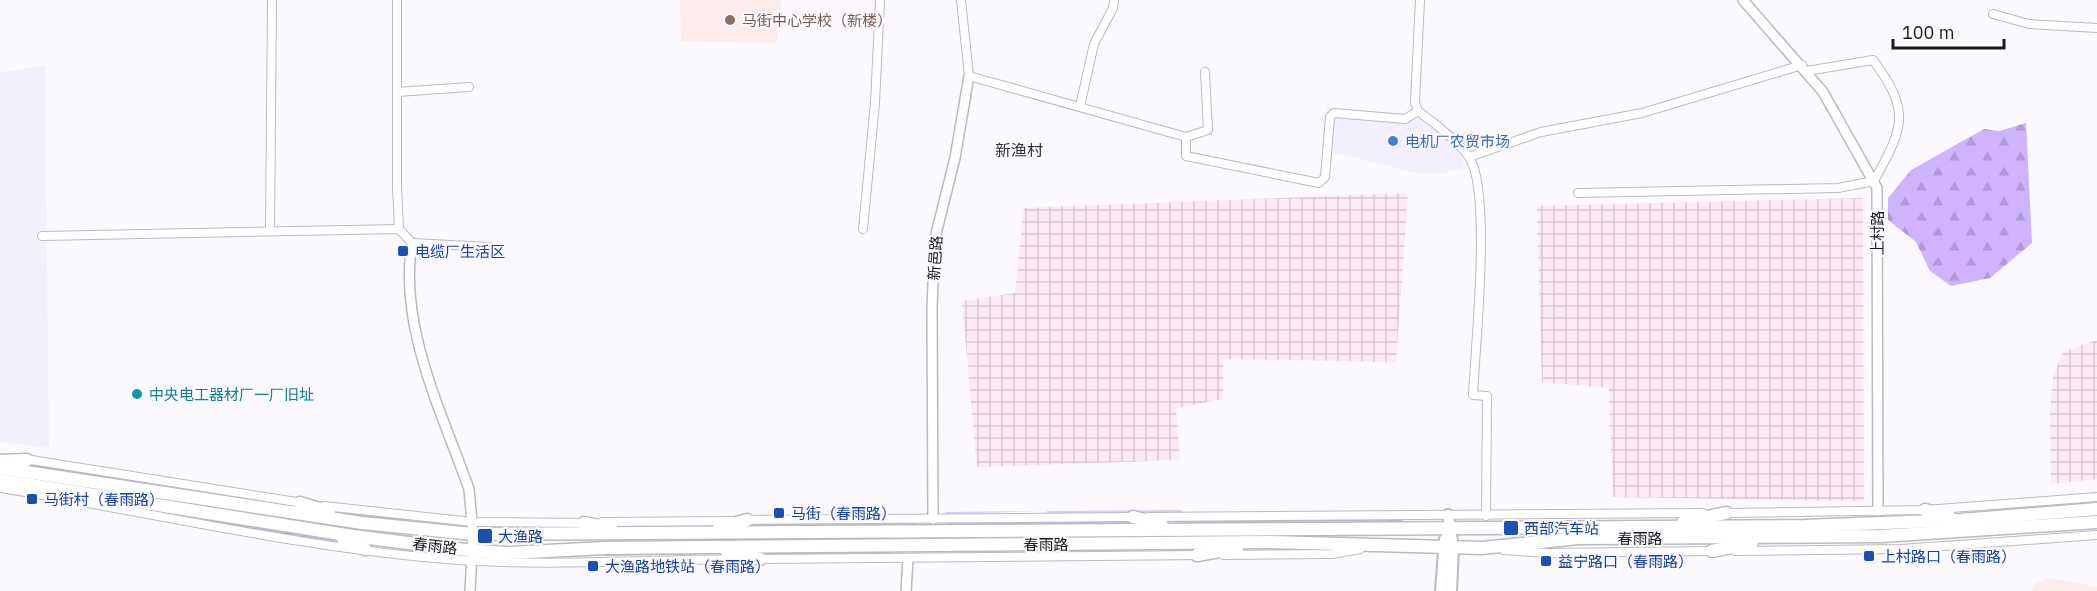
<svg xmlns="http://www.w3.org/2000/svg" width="2097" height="591" font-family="'IBM Plex Sans','Noto Sans SC',sans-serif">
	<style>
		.built { fill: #f4efff }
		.industrial { fill: url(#industrial-grid) }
		.education { fill: #fcecec }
		.grass { fill: #dbcafa }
		.forest { fill: url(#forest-firs) }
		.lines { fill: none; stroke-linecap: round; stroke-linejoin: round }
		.minor-casing { stroke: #bcb9c1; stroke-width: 10 }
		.tertiary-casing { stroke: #bcb9c1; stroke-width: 12 }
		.secondary-casing { stroke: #bcb9c1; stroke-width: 14 }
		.primary-casing { stroke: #bcb9c1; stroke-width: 15 }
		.minor { stroke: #fff; stroke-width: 8 }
		.tertiary { stroke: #fff; stroke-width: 9 }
		.secondary { stroke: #fff; stroke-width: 10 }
		.primary { stroke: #fff; stroke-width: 12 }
		.education-dot { fill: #8d6e63; stroke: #fbf9fe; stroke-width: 2 }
		.shop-dot { fill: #3f7fe0; stroke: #fbf9fe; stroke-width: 2 }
		.transit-dot { fill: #1a4fb4; stroke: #fbf9fe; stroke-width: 2 }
		.culture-dot { fill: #0f9aa8; stroke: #fbf9fe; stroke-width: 2 }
		.labels { text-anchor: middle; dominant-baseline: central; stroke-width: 4.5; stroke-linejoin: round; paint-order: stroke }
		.education-label { font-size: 15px; fill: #785e54; stroke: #fbf9fe; text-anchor: start }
		.shop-label { font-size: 15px; fill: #366cbe; stroke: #fbf9fe; text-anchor: start }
		.street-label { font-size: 15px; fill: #1a191b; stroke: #fbf9fe }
		.transit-label { font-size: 15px; fill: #164399; stroke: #fbf9fe; text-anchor: start }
		.culture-label { font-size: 15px; fill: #0d838f; stroke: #fbf9fe; text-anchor: start }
		.neighbourhood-label { font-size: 16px; fill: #323036; stroke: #fbf9fe }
	</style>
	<defs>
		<pattern id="industrial-grid" width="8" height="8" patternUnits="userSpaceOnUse" patternTransform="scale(1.5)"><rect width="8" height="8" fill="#fdeaf4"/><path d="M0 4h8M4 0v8" fill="none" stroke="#d8c8d1"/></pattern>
		<pattern id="forest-firs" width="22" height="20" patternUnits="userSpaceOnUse" patternTransform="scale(1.5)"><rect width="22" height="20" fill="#cfb3fd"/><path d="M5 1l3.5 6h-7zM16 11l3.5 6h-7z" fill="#b199d8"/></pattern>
	</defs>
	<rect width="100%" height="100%" fill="#fbf9fe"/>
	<g class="built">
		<path d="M45,65L49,448L0,442V73Z"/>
		<path d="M1327,108L1427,116L1440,129L1459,132L1464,168L1439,174L1415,173L1327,151Z"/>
	</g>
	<g class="industrial">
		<path d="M1408,193L1396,362L1223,359V399L1176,408L1180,460L977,467L962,301L1015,293L1024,208Z"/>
		<path d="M1863,198L1864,501L1613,497L1609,388L1542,382L1537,206Z"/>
		<path d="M2097,340V479L2051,484L2050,412L2053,377L2063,352Z"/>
	</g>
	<g class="education">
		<path d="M680,0H781L777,43L681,41Z"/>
		<path d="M2052,578L2097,587V591H2032L2035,583Z"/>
	</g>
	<g class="grass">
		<path d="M1182,510V512L1047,513V511Z"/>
		<path d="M1039,511L946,514V512Z"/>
	</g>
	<g class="forest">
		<path d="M2026,123L2032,243L1990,278L1951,286L1930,271L1916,242L1888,220V198L1911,170L1984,129L1999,131Z"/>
		<path d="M34,463L220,493V496L21,465Z"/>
		<path d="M340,511L414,520V524L352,516Z"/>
		<path d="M179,517L200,518L325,537L342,544Z"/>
		<path d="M1404,518L1403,521L1182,523L1167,521Z"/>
		<path d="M1116,520L1133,523L947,525L946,522Z"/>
		<path d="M915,521V525H745L761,523Z"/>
		<path d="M1211,546L1195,550L942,551V549Z"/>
		<path d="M891,550L890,553L776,554L756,552Z"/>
		<path d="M604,553H720V554L606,556Z"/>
	</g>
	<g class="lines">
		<g class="minor-casing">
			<g id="minor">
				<path d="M397,0V187L399,229L412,243L489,247"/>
				<path d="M961,0L969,76L1186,137L1208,130L1205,72"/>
				<path d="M1420,0L1415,102L1418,111C1432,121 1460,143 1469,157C1492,191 1475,349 1473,395L1487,396L1486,516"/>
				<path d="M1993,14L2029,24L2097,28"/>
				<path d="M397,92L469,87"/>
				<path d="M1080,106L1094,44L1113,8L1114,0"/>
				<path d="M1186,137V156L1319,183L1325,177L1330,117L1334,113L1405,119L1418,111"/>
				<path d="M1469,157L1541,132L1642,113L1802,65"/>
				<path d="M1578,193L1838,188L1874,181C1904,127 1911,111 1873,60L1807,71"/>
				<path d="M863,229L875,103L880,0"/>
				<path d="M270,231L272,0"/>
				<path d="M42,236L399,229"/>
				<path d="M25,459L303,503"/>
				<path d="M0,488C152,512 303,549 458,560C551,566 646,560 740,559"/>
				<path d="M324,506L473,522L587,523"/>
				<path d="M1724,513L1925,510L2097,497"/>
				<path d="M1148,517L1703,513"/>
				<path d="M743,520L1136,517"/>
				<path d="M602,522L731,521"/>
				<path d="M1504,550L1547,553L1714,551"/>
				<path d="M1735,551L1901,549L2097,535"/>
				<path d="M1223,555L1332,554L1360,549"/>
				<path d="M758,559L1202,555"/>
			</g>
		</g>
		<g class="tertiary-casing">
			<g id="tertiary">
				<path d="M1743,0L1823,92L1877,188L1878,511"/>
				<path d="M412,243C398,325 442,413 469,489L473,534L470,591"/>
				<path d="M933,519L932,308L935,238L955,158L969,76"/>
				<path d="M906,591L908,559"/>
			</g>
		</g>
		<g class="secondary-casing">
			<g id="secondary">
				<path d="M1448,515L1453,548L1451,591"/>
				<path d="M1441,591L1445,539"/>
			</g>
		</g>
		<g class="primary-casing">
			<g id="primary">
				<path d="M0,461L27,460"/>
				<path d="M0,468L362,523L473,534L1805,526L1960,520L2097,509"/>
				<path d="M0,480L353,536L455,549L506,553L605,548L1270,542L1482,548L1578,538L1882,536L2097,522"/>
				<path d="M300,503L329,512"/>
				<path d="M1925,510L1950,517"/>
				<path d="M1133,517L1162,525"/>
				<path d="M1683,522L1726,513"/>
				<path d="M584,523L611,528"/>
				<path d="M719,528L747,520"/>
				<path d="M343,539L365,549"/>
				<path d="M1712,551L1752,543"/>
				<path d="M727,552L760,559"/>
				<path d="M1197,555L1237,548"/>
			</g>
		</g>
		<use href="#minor" class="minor"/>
		<use href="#tertiary" class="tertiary"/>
		<use href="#secondary" class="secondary"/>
		<use href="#primary" class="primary"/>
	</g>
	<circle class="education-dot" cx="730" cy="20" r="6"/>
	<circle class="shop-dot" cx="1393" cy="141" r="6"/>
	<g class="transit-dot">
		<rect x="397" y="245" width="12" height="12" rx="3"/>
		<rect x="26" y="493" width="12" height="12" rx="3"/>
		<rect x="773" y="507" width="12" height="12" rx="3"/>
		<rect x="1503" y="520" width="16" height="16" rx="3"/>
		<rect x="477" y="528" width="16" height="16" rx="3"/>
		<rect x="1863" y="550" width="12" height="12" rx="3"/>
		<rect x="1540" y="555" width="12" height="12" rx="3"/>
		<rect x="587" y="560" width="12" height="12" rx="3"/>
	</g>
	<circle class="culture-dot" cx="137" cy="394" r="6"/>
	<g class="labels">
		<g class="education-label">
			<text x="742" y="20">马街中心学校（新楼）</text>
		</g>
		<g class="shop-label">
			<text x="1405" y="141">电机厂农贸市场</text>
		</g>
		<g class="street-label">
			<text transform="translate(1877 233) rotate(-90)">上村路</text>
			<text transform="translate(935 258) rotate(-86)">新邑路</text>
			<text x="1640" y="538">春雨路</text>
			<text x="1046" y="544">春雨路</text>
			<text transform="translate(435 546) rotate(7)">春雨路</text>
		</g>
		<g class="transit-label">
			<text x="415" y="251">电缆厂生活区</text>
			<text x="44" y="499">马街村（春雨路）</text>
			<text x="791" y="513">马街（春雨路）</text>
			<text x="1524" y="528">西部汽车站</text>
			<text x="498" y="536">大渔路</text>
			<text x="1881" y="556">上村路口（春雨路）</text>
			<text x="1558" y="561">益宁路口（春雨路）</text>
			<text x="605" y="566">大渔路地铁站（春雨路）</text>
		</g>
		<g class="culture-label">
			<text x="149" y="394">中央电工器材厂一厂旧址</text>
		</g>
		<g class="neighbourhood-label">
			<text x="1019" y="150">新渔村</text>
		</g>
	</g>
	<path d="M1893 39v9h111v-9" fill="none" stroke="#1a191b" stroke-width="3"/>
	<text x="1902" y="39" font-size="18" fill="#1a191b" stroke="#fbf9fe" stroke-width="4.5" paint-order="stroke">100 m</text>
</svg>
